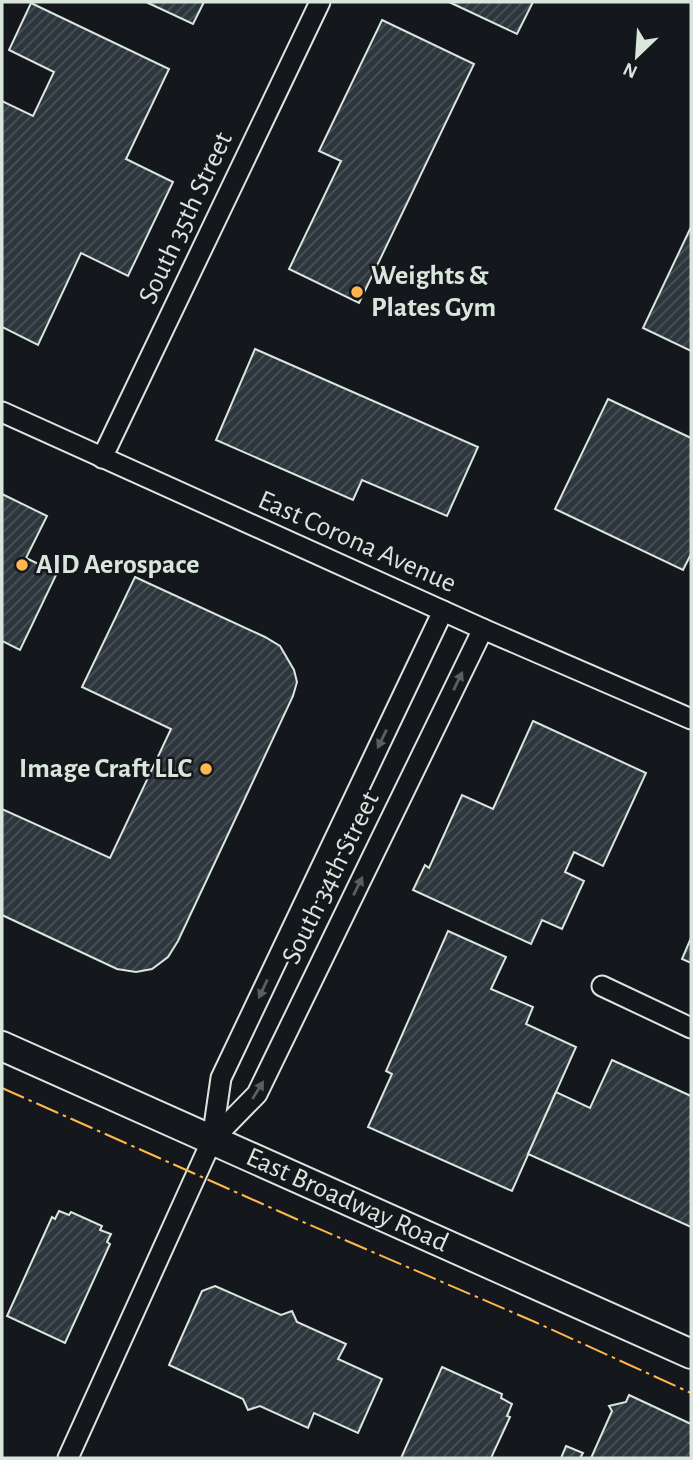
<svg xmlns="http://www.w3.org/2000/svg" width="693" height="1460" font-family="'Alegreya Sans',sans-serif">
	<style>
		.building { fill: url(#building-hatch); stroke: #d8e6dc; stroke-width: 2 }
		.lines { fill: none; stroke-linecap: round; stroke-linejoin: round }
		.street-casing { stroke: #d8e6dc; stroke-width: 23 }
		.secondary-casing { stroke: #d8e6dc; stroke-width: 32 }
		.street { stroke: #14181c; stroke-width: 19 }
		.secondary { stroke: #14181c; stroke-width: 28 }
		.power { stroke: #ffb74d; stroke-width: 2; stroke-dasharray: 24 5 3.5 5; stroke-linecap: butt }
		.oneway { fill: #59605f }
		.poi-dot { fill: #ffb74d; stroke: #14181c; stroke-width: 2.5 }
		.labels { text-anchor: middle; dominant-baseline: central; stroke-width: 5; stroke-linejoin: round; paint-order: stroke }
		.street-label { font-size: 28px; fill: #d8e6dc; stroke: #14181c }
		.poi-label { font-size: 28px; font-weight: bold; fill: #d8e6dc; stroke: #14181c; text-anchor: start }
	</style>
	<defs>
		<pattern id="building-hatch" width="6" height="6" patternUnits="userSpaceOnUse" patternTransform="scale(1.75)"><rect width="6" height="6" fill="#2c363c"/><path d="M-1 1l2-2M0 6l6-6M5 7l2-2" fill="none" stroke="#4a5358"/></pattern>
	</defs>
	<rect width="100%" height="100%" fill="#14181c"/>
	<g class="building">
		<path d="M146,2H204L193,24Z"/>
		<path d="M449,2H533L517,34Z"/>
		<path d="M31,3L169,69L126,159L173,182L128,276L81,253L38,345L2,327V101L33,116L54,72L9,50Z"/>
		<path d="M382,20L474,64L359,303L289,269L341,161L319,151Z"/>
		<path d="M691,227V351L643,328Z"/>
		<path d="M255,349L478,447L447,516L362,480L353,500L216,440Z"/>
		<path d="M608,399L691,438V554L683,570L555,509Z"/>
		<path d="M2,494L47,516L26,558L57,573L20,650L2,641Z"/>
		<path d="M135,577L265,637L280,646L294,670L297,682L293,696L178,941L168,957L152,969L136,972L117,969L2,915V809L110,858L171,729L82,687Z"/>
		<path d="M533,721L646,773L603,866L574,852L565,872L584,881L562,929L542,920L531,944L413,890L425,865L429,868L462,795L493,809Z"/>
		<path d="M448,931L506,957L491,989L533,1007L526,1024L576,1047L512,1191L368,1127L392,1074L386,1071Z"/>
		<path d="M691,938V963L682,959Z"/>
		<path d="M612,1060L691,1096V1227L528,1154L556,1092L590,1108Z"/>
		<path d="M59,1211L69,1215L71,1212L102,1226L100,1230L111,1234L107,1242L110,1244L65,1343L7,1316L52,1217L55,1219Z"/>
		<path d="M215,1286L281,1315L292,1311L297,1322L346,1344L338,1359L382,1379L358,1433L314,1413L308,1428L260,1406L248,1410L243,1399L169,1365L202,1291Z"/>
		<path d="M442,1367L502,1394L501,1398L512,1404L507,1416L510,1417L491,1458H401Z"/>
		<path d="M629,1395L691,1424V1458H591L612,1411L609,1406L626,1402Z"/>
		<path d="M566,1446L583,1453L580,1458H561Z"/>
	</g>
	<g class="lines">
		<g class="street-casing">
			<g id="street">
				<path d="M2,412L483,629L691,719"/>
				<path d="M102,458L320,2"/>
				<path d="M602,986L691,1028"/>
				<path d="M212,1140L257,1094L483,629"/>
				<path d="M68,1458L212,1140L221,1078L443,611"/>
			</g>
		</g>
		<g class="secondary-casing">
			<g id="secondary">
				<path id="s1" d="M2,1046L691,1354"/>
			</g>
		</g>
		<use href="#street" class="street"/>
		<use href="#secondary" class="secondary"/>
		<path class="power" d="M2,1088L303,1222L535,1322L691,1393"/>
	</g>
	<defs><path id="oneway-solid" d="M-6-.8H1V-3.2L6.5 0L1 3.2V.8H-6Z" transform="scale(1.75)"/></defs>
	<g class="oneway">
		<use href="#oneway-solid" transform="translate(458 681) rotate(-64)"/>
		<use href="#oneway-solid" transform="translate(382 739) rotate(116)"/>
		<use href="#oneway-solid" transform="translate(358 886) rotate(-64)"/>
		<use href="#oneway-solid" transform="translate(263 989) rotate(115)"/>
		<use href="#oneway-solid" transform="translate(258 1090) rotate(-58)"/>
	</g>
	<g class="poi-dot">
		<circle cx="357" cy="292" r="7"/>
		<circle cx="22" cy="565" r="7"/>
		<circle cx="206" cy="769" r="7"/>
	</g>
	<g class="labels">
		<g class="street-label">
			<text transform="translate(186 218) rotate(-65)">South 35th Street</text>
			<text transform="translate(357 542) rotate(24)">East Corona Avenue</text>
			<text transform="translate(331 878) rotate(-64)">South 34th Street</text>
			<text stroke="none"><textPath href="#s1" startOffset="378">East Broadway Road</textPath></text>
		</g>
		<g class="poi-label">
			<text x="371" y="276">Weights &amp;<tspan x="371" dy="32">Plates Gym</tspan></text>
			<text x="36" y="565">AID Aerospace</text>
			<text x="192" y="769" text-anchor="end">Image Craft LLC</text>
		</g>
	</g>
	<rect width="693" height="1460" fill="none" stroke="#d8e6dc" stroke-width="7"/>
	<g transform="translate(637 56) rotate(205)" stroke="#14181c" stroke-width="5" paint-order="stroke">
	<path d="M0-5L12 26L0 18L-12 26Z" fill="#d8e6dc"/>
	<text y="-10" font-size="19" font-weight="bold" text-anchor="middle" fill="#d8e6dc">N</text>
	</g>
</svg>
